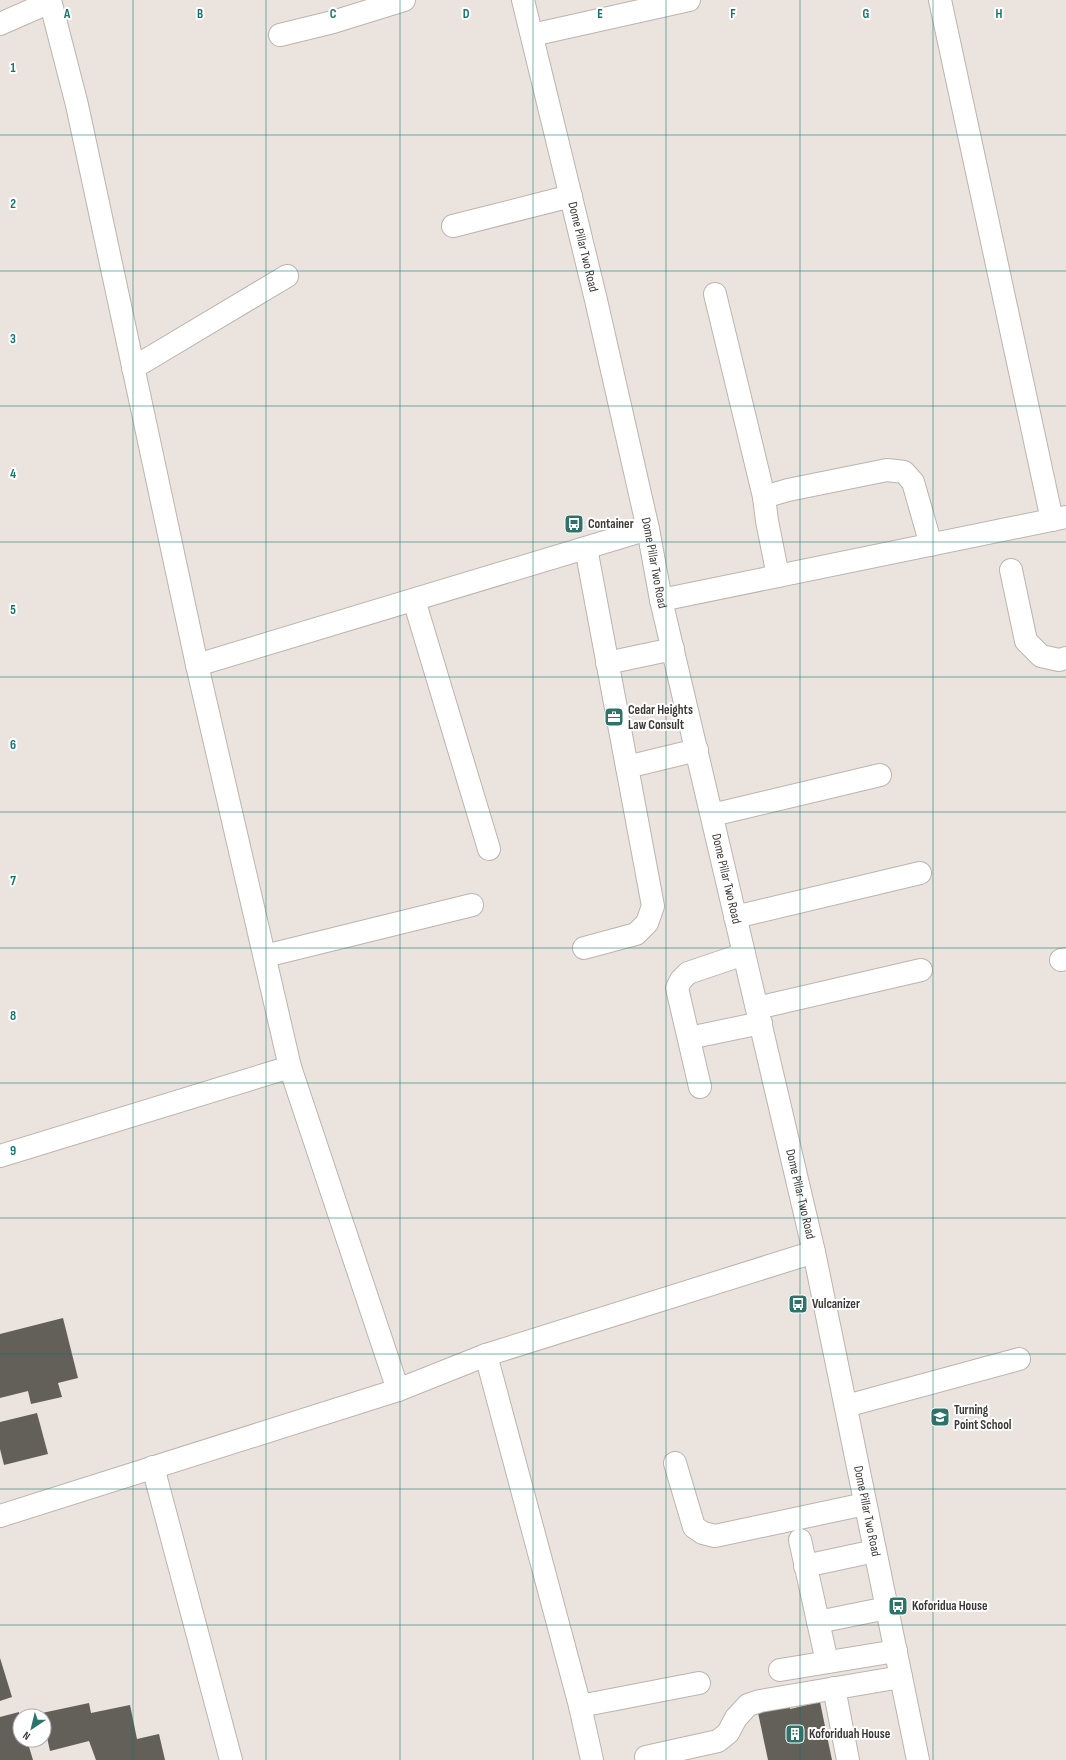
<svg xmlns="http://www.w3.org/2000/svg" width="1066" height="1760" font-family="'Sofia Sans Condensed',sans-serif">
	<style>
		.building { fill: #636059 }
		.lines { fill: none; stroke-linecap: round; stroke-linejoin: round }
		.minor-casing { stroke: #bcb4ae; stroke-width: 24 }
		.minor { stroke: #fff; stroke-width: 22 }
		.grid { fill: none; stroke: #0f766e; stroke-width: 1; stroke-opacity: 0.55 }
		.labels { text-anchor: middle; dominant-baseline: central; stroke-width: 4; stroke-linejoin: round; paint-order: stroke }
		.street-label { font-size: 13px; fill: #3d3a38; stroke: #fff }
		.poi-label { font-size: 13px; font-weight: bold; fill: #3d3a38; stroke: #fff; text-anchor: start }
		.grid-label { font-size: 13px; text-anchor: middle; font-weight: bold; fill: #0f766e; stroke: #fff; stroke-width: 4; stroke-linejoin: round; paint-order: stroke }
	</style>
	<rect width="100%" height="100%" fill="#ebe3dd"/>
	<g class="building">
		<path d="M63,1318L78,1378L58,1383L62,1397L31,1404L28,1391L0,1398V1334Z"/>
		<path d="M37,1413L48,1454L4,1465L0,1449V1422Z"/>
		<path d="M0,1658L12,1697L0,1701Z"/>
		<path d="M789,1702L790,1709L820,1702L832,1760H768L757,1708Z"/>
		<path d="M89,1703L91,1713L130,1705L137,1739L159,1734L165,1760H96L89,1741L50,1751L44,1724V1716H42V1713Z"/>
		<path d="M19,1712L20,1740H27L33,1760H0V1717Z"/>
	</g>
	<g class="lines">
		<g class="minor-casing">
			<g id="minor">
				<path d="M50,0L77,105L197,665L290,1067L398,1390"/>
				<path id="s1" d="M523,0L596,300L648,529L661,600L814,1252L918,1760"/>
				<path d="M940,0L1052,520"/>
				<path d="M0,24L50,2"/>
				<path d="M280,35L333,22L404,0"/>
				<path d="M532,35L689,0"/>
				<path d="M453,226L571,196"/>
				<path d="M715,294L764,497"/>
				<path d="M133,368L287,276"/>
				<path d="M1011,570L1026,641L1041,656L1059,660L1066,658"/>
				<path d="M778,576L767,521L764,497L788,490L887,470L904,472L913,482L931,545"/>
				<path d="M414,600L489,849"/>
				<path d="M661,600L1066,517"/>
				<path d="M607,663L673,649"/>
				<path d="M197,665L648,529"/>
				<path d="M627,767L697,750"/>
				<path d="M712,815L880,775"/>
				<path d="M735,917L920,873"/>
				<path d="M584,948L636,934L647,923L653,906L586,548"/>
				<path d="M265,956L472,905"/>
				<path d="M1061,960L1066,959"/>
				<path d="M757,1008L921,970"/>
				<path d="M689,1038L761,1023"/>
				<path d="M700,1087L677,988L681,980L688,973L744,954"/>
				<path d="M0,1156L290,1067"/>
				<path d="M486,1355L580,1706L592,1760"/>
				<path d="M846,1406L1019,1359"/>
				<path d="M675,1463L694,1527L703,1533L715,1536L865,1504"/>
				<path d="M153,1467L231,1760"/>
				<path d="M0,1516L398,1390L486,1355L814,1252"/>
				<path d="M800,1540L827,1662"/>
				<path d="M805,1566L875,1551"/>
				<path d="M818,1622L887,1608"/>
				<path d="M780,1670L896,1651"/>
				<path d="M834,1688L848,1760"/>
				<path d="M580,1706L699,1683"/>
				<path d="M646,1757L718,1741L728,1733L736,1718L748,1705L760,1701L901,1677"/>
			</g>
		</g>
		<use href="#minor" class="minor"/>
	</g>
	<path class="grid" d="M133,0V1760M266,0V1760M400,0V1760M533,0V1760M666,0V1760M800,0V1760M933,0V1760M0,135H1066M0,271H1066M0,406H1066M0,542H1066M0,677H1066M0,812H1066M0,948H1066M0,1083H1066M0,1218H1066M0,1354H1066M0,1489H1066M0,1625H1066"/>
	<defs>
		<g id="bus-square" transform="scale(1)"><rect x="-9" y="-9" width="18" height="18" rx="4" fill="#2c7369" stroke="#fff"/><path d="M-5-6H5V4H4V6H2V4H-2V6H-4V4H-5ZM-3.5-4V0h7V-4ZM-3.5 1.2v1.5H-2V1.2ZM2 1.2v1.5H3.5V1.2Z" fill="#fff"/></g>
		<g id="office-square" transform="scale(1)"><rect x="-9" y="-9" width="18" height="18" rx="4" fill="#2c7369" stroke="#fff"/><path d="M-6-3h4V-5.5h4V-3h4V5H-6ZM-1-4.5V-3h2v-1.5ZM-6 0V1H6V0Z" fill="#fff"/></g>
		<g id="school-square" transform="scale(1)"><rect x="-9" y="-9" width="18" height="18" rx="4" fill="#2c7369" stroke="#fff"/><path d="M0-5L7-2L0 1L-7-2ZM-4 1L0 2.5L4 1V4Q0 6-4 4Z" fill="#fff"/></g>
		<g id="building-square" transform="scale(1)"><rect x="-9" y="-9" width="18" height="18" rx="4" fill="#2c7369" stroke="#fff"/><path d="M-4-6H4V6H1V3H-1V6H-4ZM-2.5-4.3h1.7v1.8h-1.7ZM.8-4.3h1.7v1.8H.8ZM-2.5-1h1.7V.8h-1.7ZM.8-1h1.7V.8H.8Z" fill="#fff"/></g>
	</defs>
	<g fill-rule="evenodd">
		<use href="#bus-square" x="574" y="524"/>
		<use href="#office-square" x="614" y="717"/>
		<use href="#bus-square" x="798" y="1304"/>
		<use href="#school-square" x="940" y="1417"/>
		<use href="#bus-square" x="898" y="1606"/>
		<use href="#building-square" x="795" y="1734"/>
	</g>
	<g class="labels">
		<g class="street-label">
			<text stroke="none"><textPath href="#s1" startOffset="254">Dome Pillar Two Road</textPath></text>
			<text stroke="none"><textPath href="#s1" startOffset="578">Dome Pillar Two Road</textPath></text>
			<text stroke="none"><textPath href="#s1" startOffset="902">Dome Pillar Two Road</textPath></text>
			<text stroke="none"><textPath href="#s1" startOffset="1226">Dome Pillar Two Road</textPath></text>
			<text stroke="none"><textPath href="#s1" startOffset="1550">Dome Pillar Two Road</textPath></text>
		</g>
		<g class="poi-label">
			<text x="588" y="524">Container</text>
			<text x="628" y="710">Cedar Heights<tspan x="628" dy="15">Law Consult</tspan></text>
			<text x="812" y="1304">Vulcanizer</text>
			<text x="954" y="1410">Turning<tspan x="954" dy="15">Point School</tspan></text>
			<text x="912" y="1606">Koforidua House</text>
			<text x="809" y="1734">Koforiduah House</text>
		</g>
	</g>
	<g class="grid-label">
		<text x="67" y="18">A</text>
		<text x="200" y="18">B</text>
		<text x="333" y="18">C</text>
		<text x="466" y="18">D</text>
		<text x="600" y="18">E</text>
		<text x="733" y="18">F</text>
		<text x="866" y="18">G</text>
		<text x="999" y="18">H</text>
		<text x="13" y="72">1</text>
		<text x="13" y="208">2</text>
		<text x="13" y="343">3</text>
		<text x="13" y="478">4</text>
		<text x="13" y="614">5</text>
		<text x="13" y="749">6</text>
		<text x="13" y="885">7</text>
		<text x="13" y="1020">8</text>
		<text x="13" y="1155">9</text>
	</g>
	<g transform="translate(32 1728) rotate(215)"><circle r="19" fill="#ffffff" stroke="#b1b0af"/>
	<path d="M0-3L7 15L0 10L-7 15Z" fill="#2c7369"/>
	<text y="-6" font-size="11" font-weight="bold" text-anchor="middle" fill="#3d3a38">N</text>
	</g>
</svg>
